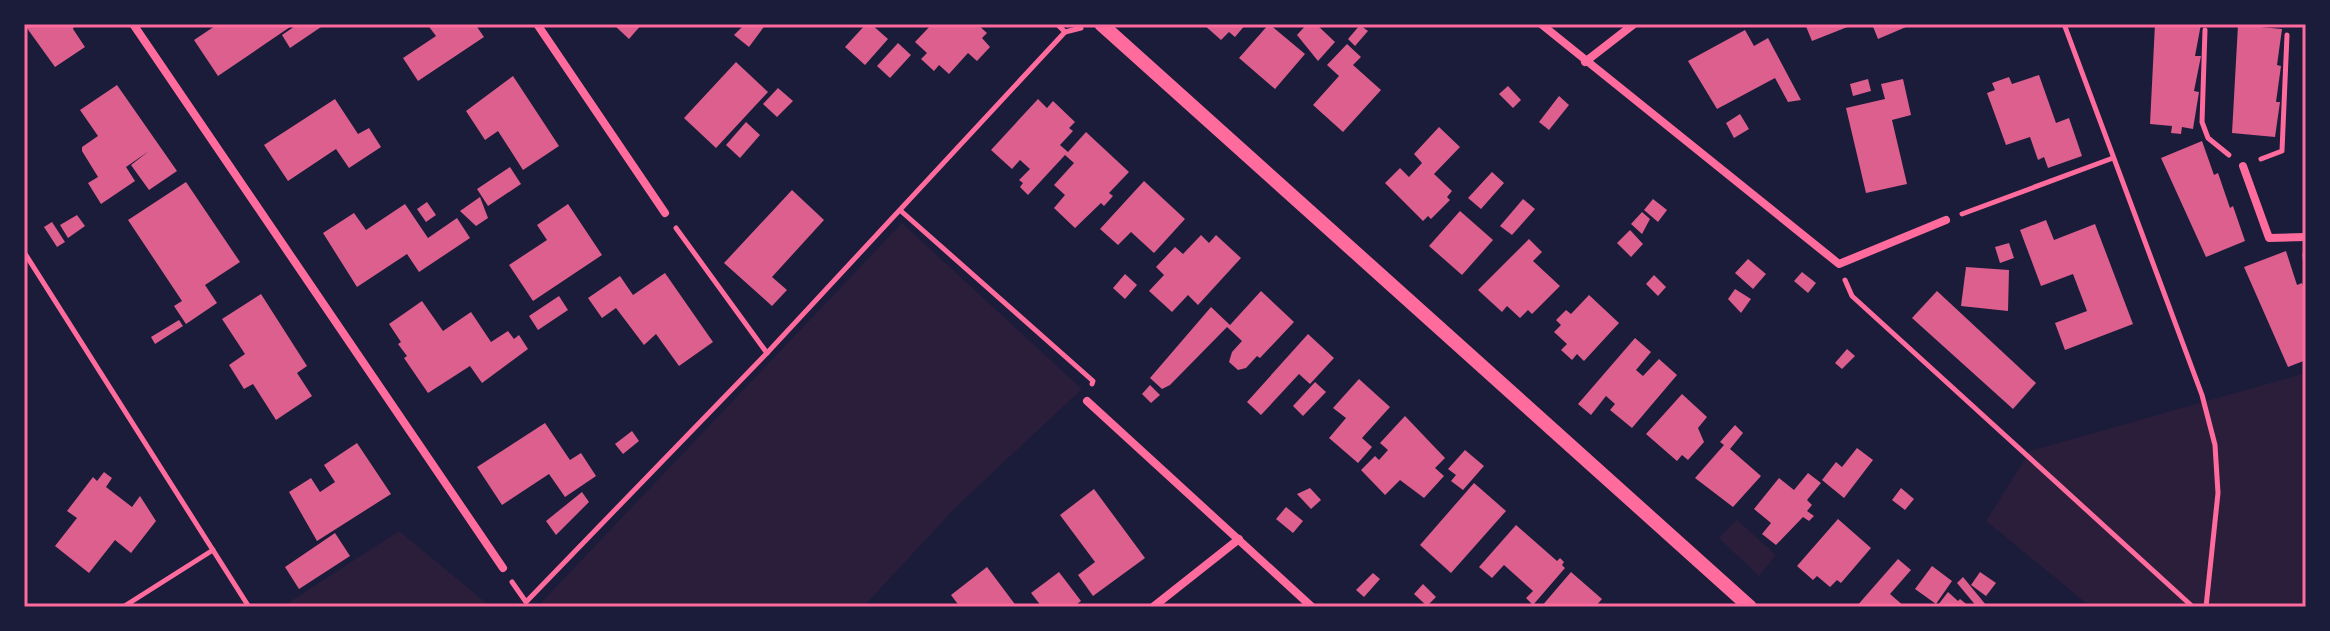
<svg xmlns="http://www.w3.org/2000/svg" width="2330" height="631" font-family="Ubuntu,sans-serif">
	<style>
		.green { fill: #2a1e3b }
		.building { fill: #dd5f8e }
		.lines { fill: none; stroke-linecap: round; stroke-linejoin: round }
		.path { stroke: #ff6b9d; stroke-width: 5 }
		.minor { stroke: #ff6b9d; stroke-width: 8 }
		.tertiary { stroke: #ff6b9d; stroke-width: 14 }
		.neatline { fill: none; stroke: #ff6b9d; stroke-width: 3 }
	</style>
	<rect width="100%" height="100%" fill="#1b1b3a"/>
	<g class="green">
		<path d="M902,223L1082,389L958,505L863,607H537Z"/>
		<path d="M2306,373V607H2091L1986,521L2030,451Z"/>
		<path d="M1737,520L1776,555L1759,576L1719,538Z"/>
		<path d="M399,531L491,607H282Z"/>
	</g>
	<g class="building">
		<path d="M24,24H75L73,29L85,47L55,67Z"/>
		<path d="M218,24H288L290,27L218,76L194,40Z"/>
		<path d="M298,24L321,27L290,48L282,35Z"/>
		<path d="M427,24H475L484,37L418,81L403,58L436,36Z"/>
		<path d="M613,24H642L629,39Z"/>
		<path d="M745,24H766L749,47L734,35Z"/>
		<path d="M866,24H871L888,39L865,65L845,47Z"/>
		<path d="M932,24H977L987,33L982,38L990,47L977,61L968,53L949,74L939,65L934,71L921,59L927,53L915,42Z"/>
		<path d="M1203,24H1246L1235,37L1229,32L1221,40Z"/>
		<path d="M1269,24L1305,54L1275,89L1239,58Z"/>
		<path d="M1307,24H1316L1335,42L1318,61L1297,35Z"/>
		<path d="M1805,24H1855L1812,41Z"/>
		<path d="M1872,24H1913L1878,39Z"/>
		<path d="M2155,24H2201L2195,56H2201L2194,91L2199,92L2193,129L2182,127L2181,134L2171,133L2172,126L2150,124Z"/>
		<path d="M1360,25L1368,31L1355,46L1348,39Z"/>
		<path d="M2238,25L2282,29L2277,65L2281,66L2276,102H2280L2275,137L2232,133Z"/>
		<path d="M1745,30L1754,46L1768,38L1801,100L1788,102L1775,78L1717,109L1688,61Z"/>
		<path d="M898,43L911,55L890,78L877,66Z"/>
		<path d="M1347,44L1361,57L1353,65L1381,90L1343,132L1313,105L1339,76L1327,65Z"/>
		<path d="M736,62L768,92L716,148L684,118Z"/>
		<path d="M2039,75L2056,123L2069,118L2082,156L2048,168L2044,157L2038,160L2030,137L2006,145L1987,93L1995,90L1992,83L2009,77L2012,84Z"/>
		<path d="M513,76L559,146L523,170L498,131L485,140L466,111Z"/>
		<path d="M1868,79L1871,91L1853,96L1850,84Z"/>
		<path d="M1903,79L1911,115L1892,120L1907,184L1866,193L1846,108L1885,99L1881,84Z"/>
		<path d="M117,85L177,171L149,190L131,165L149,151L126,167L135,181L101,204L88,183L98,177L82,151V147L98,136L80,110Z"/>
		<path d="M1508,86L1521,100L1513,108L1499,94Z"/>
		<path d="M778,88L793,101L777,117L763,104Z"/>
		<path d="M1559,96L1569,105L1549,130L1539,122Z"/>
		<path d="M335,99L358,134L369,128L381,147L349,168L336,149L288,181L264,145Z"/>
		<path d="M1038,99L1047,108L1053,101L1075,122L1069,128L1073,131L1060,145L1068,152L1086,132L1129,172L1109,193L1113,196L1104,206L1101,203L1075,228L1054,208L1065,195L1054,185L1074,163L1065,155L1028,195L1020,187L1023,183L1019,180L1030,169L1020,160L1012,169L991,150Z"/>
		<path d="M1740,114L1749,129L1734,138L1726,123Z"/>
		<path d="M746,122L760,135L740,158L726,145Z"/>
		<path d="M1439,127L1460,147L1434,174L1452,191L1447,197L1450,200L1431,219L1428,216L1423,221L1385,183L1400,168L1409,177L1422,163L1414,154Z"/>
		<path d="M2202,141L2214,175L2218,173L2230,208L2233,206L2245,241L2206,257L2161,158Z"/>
		<path d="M510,167L521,184L488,206L477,189Z"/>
		<path d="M1492,172L1504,183L1481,209L1468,198Z"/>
		<path d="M1144,181L1185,219L1154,253L1131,232L1118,245L1100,229Z"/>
		<path d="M186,182L240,262L205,285L217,303L186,324L174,306L182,301L128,220Z"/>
		<path d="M792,190L824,220L772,277L787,290L772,306L724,263Z"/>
		<path d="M480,197L488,218L476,226L460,211Z"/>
		<path d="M1523,199L1535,209L1512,235L1500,226Z"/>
		<path d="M1653,199L1667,210L1658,222L1644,210Z"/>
		<path d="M427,202L436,215L426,222L417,209Z"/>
		<path d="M405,204L428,238L457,218L470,238L419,272L407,254L357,287L323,233L354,213L366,230Z"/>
		<path d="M568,204L602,255L533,301L509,265L547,240L537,225Z"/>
		<path d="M1460,211L1493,240L1462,275L1429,246Z"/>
		<path d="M1642,212L1650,219L1642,234L1631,224Z"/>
		<path d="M77,215L85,226L68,238L60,225Z"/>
		<path d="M2046,220L2054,240L2095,224L2133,324L2065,350L2055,323L2087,311L2073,274L2041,286L2020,230Z"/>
		<path d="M52,222L65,242L57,247L44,227Z"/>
		<path d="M1630,230L1643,244L1631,257L1617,243Z"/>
		<path d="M1201,235L1209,243L1216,235L1241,258L1198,305L1188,295L1172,312L1149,291L1164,275L1156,267L1175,247L1183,254Z"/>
		<path d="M1529,239L1542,252L1533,261L1560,286L1532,314L1528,310L1520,318L1507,306L1502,312L1478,290Z"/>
		<path d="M2009,243L2014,258L2000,263L1995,247Z"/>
		<path d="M2286,251L2297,285L2302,283L2306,294V360L2288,367L2244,267Z"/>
		<path d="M1748,259L1766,274L1753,289L1735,273Z"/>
		<path d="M1966,267L2009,270L2008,311L1961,306Z"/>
		<path d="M1802,272L1816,283L1808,293L1794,281Z"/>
		<path d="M665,273L713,342L679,366L656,334L644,345L616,308L602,318L588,298L620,276L633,295Z"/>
		<path d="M1125,274L1137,285L1125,299L1113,288Z"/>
		<path d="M1654,275L1666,287L1658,296L1646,284Z"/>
		<path d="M1735,289L1751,299L1741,313L1728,299Z"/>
		<path d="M1261,291L1294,322L1260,358L1257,356L1246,368L1238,370L1229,362L1232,352L1242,341L1227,327L1170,385L1162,389L1150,378L1211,307L1230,325Z"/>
		<path d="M1937,291L2036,383L2013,409L1912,318Z"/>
		<path d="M261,294L307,366L297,373L312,396L276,420L253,384L244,389L229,365L245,354L222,319Z"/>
		<path d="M1589,295L1619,323L1584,361L1577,354L1572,360L1561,350L1567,344L1554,332L1561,325L1556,320L1566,310L1571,314Z"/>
		<path d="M559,296L568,310L538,330L529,316Z"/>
		<path d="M422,301L443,331L471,312L491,342L508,331L514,339L519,335L528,349L482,383L470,366L428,393L404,358L407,356L398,344L401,342L389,324Z"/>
		<path d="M179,320L183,326L155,344L151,337Z"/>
		<path d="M1308,334L1334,358L1310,384L1299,374L1261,415L1247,402Z"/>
		<path d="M1635,338L1651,352L1636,370L1643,376L1659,359L1677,375L1632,428L1610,410L1615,404L1606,396L1591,415L1578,404Z"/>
		<path d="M1847,349L1855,356L1842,369L1835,363Z"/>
		<path d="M1359,379L1390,407L1362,438L1372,447L1358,463L1329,438L1346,418L1333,408Z"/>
		<path d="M1315,382L1326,392L1303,416L1293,406Z"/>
		<path d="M1150,385L1160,395L1151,403L1142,394Z"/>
		<path d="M1682,394L1707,417L1698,428L1704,442L1688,460L1682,455L1677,461L1646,434Z"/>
		<path d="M1405,416L1445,458L1435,468L1444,476L1424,498L1400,480L1385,495L1361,470L1375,456L1379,460L1388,450L1380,443Z"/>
		<path d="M545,423L570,460L581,453L596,476L565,497L549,474L502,505L477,467Z"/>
		<path d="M1735,425L1743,433L1730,449L1761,476L1733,507L1695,478L1724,445L1720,442Z"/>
		<path d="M632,431L639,441L623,454L615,444Z"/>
		<path d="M357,443L391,494L317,541L289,492L311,478L320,492L335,482L324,465Z"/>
		<path d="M1857,448L1873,460L1844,498L1822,480L1836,462L1842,467Z"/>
		<path d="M1465,450L1484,466L1463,490L1451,481L1456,475L1448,469Z"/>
		<path d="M104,472L112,478L106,487L132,507L140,496L156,521L131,553L115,540L89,573L55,546L77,518L67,511L93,477L97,481Z"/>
		<path d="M1808,473L1821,483L1807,500L1812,505L1807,511L1814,516L1809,521L1803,517L1776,545L1762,534L1771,523L1754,509L1779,478L1794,490Z"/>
		<path d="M1474,483L1506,511L1451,573L1420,545Z"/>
		<path d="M1310,488L1321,500L1311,509L1297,494Z"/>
		<path d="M1901,488L1914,499L1905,510L1892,500Z"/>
		<path d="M1094,489L1145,558L1093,596L1078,575L1095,562L1060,515Z"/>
		<path d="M582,492L589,502L556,535L546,521Z"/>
		<path d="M1286,507L1303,521L1293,533L1276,519Z"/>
		<path d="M1838,519L1871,548L1841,583L1837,580L1830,587L1817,576L1813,580L1797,566Z"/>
		<path d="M1516,525L1557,561L1560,558L1564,562L1562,565L1565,568L1533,605L1526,598L1533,591L1504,565L1492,578L1479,567Z"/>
		<path d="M335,533L350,556L299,589L285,567Z"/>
		<path d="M1898,559L1911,570L1890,594L1905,607H1856Z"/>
		<path d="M1932,566L1952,581L1936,604L1915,589Z"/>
		<path d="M987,567L1017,607H960L951,595Z"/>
		<path d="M1059,572L1081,601L1073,607H1042L1031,593Z"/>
		<path d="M1571,572L1602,599L1595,607H1541Z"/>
		<path d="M1980,572L1996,583L1986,596L1971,585Z"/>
		<path d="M1373,573L1380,579L1364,597L1356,590Z"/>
		<path d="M1963,577L1986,605L1984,607H1977L1957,583Z"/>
		<path d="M1423,584L1436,597L1427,606L1414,594Z"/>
		<path d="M1948,592L1958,601L1960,599L1970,607H1941L1938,605Z"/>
	</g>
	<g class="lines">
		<g class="path">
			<path d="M1057,24L1065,32L1081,28"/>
			<path d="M2064,24L2202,395L2215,445L2218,493L2206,607"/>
			<path d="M2205,30L2202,122L2208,138L2229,155"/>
			<path d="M2261,159L2282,151L2287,35"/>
			<path d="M901,211L1093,381L1092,384"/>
			<path d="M1962,214L2113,158"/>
			<path d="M676,228L767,353"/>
			<path d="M24,252L249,607"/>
			<path d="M2305,254L2306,269"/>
			<path d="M1845,280L1852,296L2193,607"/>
			<path d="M512,582L526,602L767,353L1065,32"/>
			<path d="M123,607L213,550"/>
		</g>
		<g class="minor">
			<path d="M133,24L503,568"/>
			<path d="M537,24L665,213"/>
			<path d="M1541,24L1839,264L1946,220"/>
			<path d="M1585,62L1634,24"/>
			<path d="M2243,166L2269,238L2306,237"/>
			<path d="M1087,401L1312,607"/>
			<path d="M1153,607L1239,539"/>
		</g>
		<path class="tertiary" d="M1101,24L1750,607"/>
	</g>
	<rect width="2330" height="631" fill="none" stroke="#1b1b3a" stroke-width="52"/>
	<rect x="26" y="26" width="2278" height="579" class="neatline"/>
</svg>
